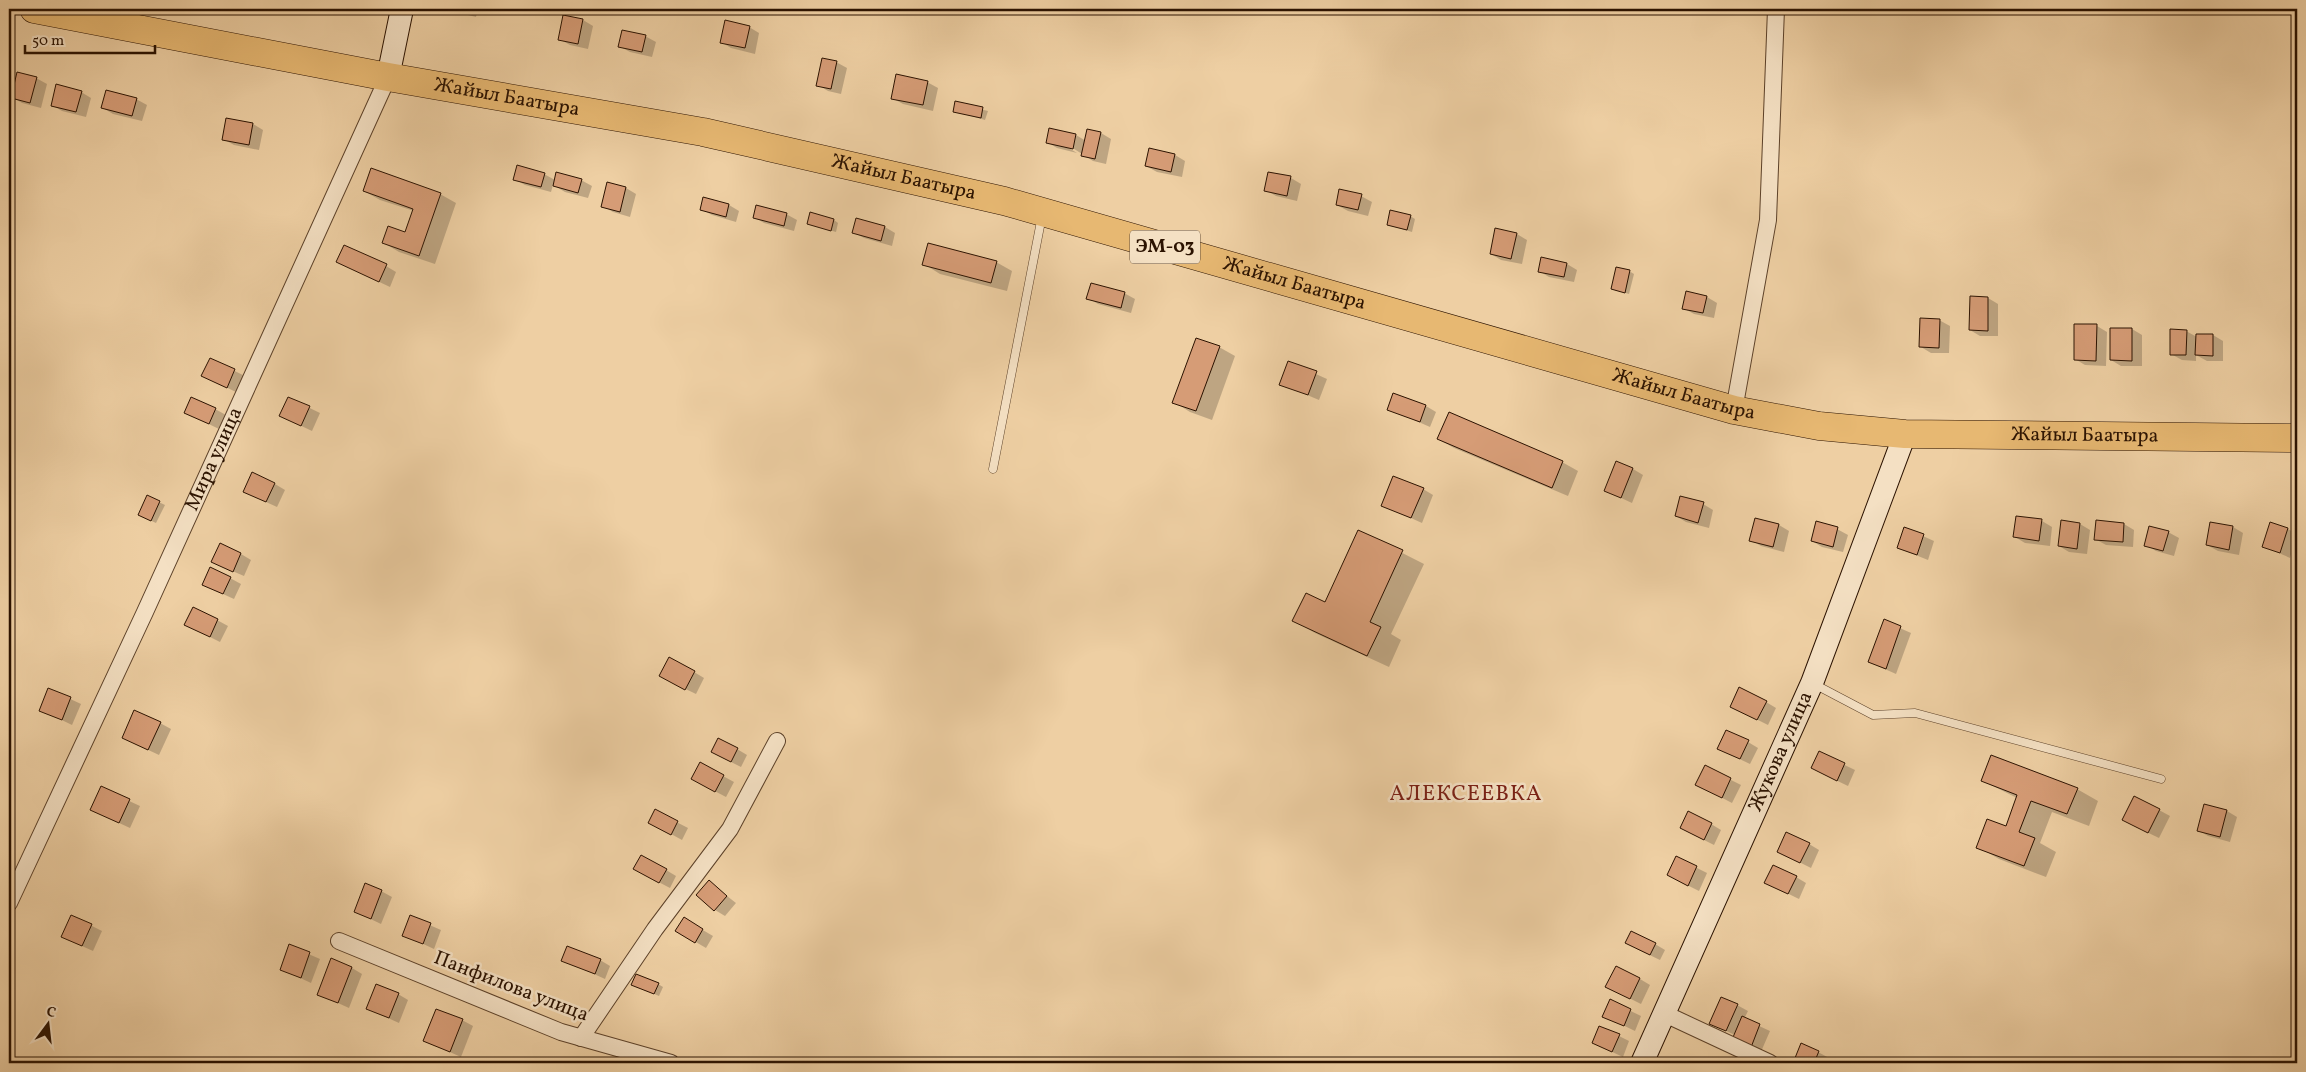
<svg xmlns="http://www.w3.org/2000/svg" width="2306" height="1072" font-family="Vollkorn,serif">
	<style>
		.shadow { fill: #0003 }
		.building { fill: #d69c76; stroke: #2b1200 }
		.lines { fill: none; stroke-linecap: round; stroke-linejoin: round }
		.lane-casing { stroke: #5c4129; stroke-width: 9 }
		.street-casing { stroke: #5c4129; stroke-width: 18 }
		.secondary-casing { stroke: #2b1200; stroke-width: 24 }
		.highway-casing { stroke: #2b1200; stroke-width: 29 }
		.lane { stroke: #f4e0c3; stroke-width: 8 }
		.street { stroke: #f4e0c3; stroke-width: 16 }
		.secondary { stroke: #f4e0c3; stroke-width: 22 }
		.highway { stroke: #e7b872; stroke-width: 28 }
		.labels { text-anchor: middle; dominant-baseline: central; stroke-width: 5; stroke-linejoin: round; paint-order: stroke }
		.shield { fill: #f4e0c3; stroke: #67503a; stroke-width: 1 }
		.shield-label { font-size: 19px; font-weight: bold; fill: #2b1200 }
		.street-label { font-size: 20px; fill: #2b1200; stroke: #f4e0c3 }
		.quarter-label { font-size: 22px; letter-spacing: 1px; fill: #7a1f14; stroke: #f4e0c3 }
	</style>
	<rect width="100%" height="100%" fill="#eecfa3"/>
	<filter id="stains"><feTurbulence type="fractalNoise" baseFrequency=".004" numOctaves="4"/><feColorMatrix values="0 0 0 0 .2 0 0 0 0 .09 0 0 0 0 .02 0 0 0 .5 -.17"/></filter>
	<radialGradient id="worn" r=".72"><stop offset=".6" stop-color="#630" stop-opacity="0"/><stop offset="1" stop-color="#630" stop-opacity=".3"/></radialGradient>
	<g class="shadow">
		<path d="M444,9H478L476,17Z"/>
		<path d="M564,17L583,20L593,26L588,49L570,45L559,39Z"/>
		<path d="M749,27L759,33L755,54L731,48L721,42Z"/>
		<path d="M645,36L656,42L652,57L630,52L619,46Z"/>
		<path d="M836,62L847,68L841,94L828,91L818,85Z"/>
		<path d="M36,78L47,84L41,108L22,103L12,97Z"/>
		<path d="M927,82L938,88L933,111L903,104L892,98Z"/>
		<path d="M81,92L91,98L86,117L62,111L52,105Z"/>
		<path d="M136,99L147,105L142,121L113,114L103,108Z"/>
		<path d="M956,103L988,111L985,120L954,111Z"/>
		<path d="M227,119L253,124L263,130L259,150L234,145L223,139Z"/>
		<path d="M1101,133L1111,139L1106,164L1093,161L1068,145L1067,147L1077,153L1057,148L1047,142L1076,135L1086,141Z"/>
		<path d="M1150,150L1175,155L1185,161L1182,177L1157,172L1146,166Z"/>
		<path d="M1269,173L1291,178L1301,184L1297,201L1276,196L1266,190Z"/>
		<path d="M544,174L555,180H581L592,186L588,198L565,192L553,185L551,192L525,185L514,179Z"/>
		<path d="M608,184L626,188L636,194L630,217L613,212L602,206Z"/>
		<path d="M364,191L440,194L456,203L435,264L399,252L384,243L406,233L414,211L380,200Z"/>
		<path d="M1361,196L1372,202L1368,216L1348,211L1337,205Z"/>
		<path d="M729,205L739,211L736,222L712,215L701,209Z"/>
		<path d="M786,214L797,220L794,231L764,223L754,217Z"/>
		<path d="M1410,216L1415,219L1412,232L1388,225Z"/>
		<path d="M834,220L838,223L836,232L809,224Z"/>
		<path d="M885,227L895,233L892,246L864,238L853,232Z"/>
		<path d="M1517,234L1527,240L1522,264L1501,260L1491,254Z"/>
		<path d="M337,262L386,266L396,272L390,287Z"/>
		<path d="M996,262L1012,271L1007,291L940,274L924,264Z"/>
		<path d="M1567,264L1577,270L1574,282L1549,277L1539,271Z"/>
		<path d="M1629,271L1634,274L1629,294L1612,289Z"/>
		<path d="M1124,293L1135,299L1131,313L1098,304L1088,298Z"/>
		<path d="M1687,293L1707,297L1717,303L1714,318L1694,314L1683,308Z"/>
		<path d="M1988,298L1998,304V336H1980L1970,330Z"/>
		<path d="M1939,320L1950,326L1949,353H1931L1921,347Z"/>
		<path d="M2097,326L2107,332L2106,366L2085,365L2075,359Z"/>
		<path d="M2132,329L2142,335V366H2121L2111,360Z"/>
		<path d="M2186,331L2197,337V335H2213L2223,341V361H2207L2196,355V361L2182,360L2171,354Z"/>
		<path d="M1219,347L1235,356L1212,420L1190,412L1174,402Z"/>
		<path d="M210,359L245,376L238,393L203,376Z"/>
		<path d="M1289,362L1327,379L1319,400L1281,384Z"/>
		<path d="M289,398L320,413L312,431L291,421Z"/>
		<path d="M1426,406L1436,412L1430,427L1389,409Z"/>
		<path d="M215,409L226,415L219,429L186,413Z"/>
		<path d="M1438,439L1562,462L1578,471L1568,496L1454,448Z"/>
		<path d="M1633,469L1643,475L1632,503L1606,491Z"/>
		<path d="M275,484L285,490L277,507L255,497Z"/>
		<path d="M1423,489L1433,495L1422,523L1382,505Z"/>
		<path d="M148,497L165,505L156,523L145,518Z"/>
		<path d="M1703,504L1713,510L1709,528L1686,522L1676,516Z"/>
		<path d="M2017,517L2042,521L2052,527L2050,546L2025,543L2015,537Z"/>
		<path d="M1756,519L1779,525L1789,531L1784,552L1761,546L1751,540Z"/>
		<path d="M2062,521L2080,524L2090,530L2087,554L2069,552L2059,546Z"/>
		<path d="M2124,524L2134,530L2133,547L2106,545L2095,539Z"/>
		<path d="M2233,527L2243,533L2239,555L2218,551L2207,545Z"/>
		<path d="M1905,528L1934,541L1928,560L1898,548Z"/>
		<path d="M1837,529L1848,535L1843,552L1822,547L1812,541Z"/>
		<path d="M2288,529L2297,534L2290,558L2263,546Z"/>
		<path d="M1359,531L1424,564L1391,634L1401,640L1389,667L1315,633L1294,621L1325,603Z"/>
		<path d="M2168,532L2179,538L2174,556L2156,551L2146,545Z"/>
		<path d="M241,554L251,560L244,576L223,567Z"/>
		<path d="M230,578L241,584L234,599L214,590Z"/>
		<path d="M217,620L228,626L220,642L186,625Z"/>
		<path d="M1884,621L1911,633L1896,674L1869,662Z"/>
		<path d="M694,672L704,678L696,694L671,682Z"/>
		<path d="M49,689L81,704L72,725L41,710Z"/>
		<path d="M1766,702L1776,708L1768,725L1742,712Z"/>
		<path d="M160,723L171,729L159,755L123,738Z"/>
		<path d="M1748,742L1758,748L1750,764L1729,754Z"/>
		<path d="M737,749L747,755L741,767L723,758Z"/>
		<path d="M1820,753L1855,770L1848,786L1823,774Z"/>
		<path d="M1705,767L1741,785L1732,803L1707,790Z"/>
		<path d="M723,776L734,782L726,797L703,785Z"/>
		<path d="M1983,781L2077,789L2098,801L2089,826L2052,812L2040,843L2056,852L2046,877L1999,859L1978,847L2006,828L2017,798Z"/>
		<path d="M101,788L140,806L130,828L91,810Z"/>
		<path d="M2159,810L2170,816L2159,838L2134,826Z"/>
		<path d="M655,811L688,828L682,840L660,828Z"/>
		<path d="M2227,811L2237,817L2230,842L2208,836L2198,830Z"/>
		<path d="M1711,824L1721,830L1714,845L1692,834Z"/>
		<path d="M1809,844L1819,850L1811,868L1789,857Z"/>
		<path d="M1677,858L1707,873L1699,891L1679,881Z"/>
		<path d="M666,870L676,876L670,888L645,875Z"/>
		<path d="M1796,877L1806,883L1799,899L1766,883Z"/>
		<path d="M709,882L736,903L725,916L715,910Z"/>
		<path d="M381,891L392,897L381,924L356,912Z"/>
		<path d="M72,916L102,931L93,951L73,942Z"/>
		<path d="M411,917L441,930L434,949L404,935Z"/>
		<path d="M684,919L713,936L706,948L677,931Z"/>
		<path d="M1655,944L1665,950L1660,960L1637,949Z"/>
		<path d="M290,946L320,959L311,983L281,969Z"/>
		<path d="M563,960H600L610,966L605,979Z"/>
		<path d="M352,968L362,974L349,1008L318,994Z"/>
		<path d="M1640,979L1650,985L1641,1004L1617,992Z"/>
		<path d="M658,984L663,987L659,996L638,987Z"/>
		<path d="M398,994L408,1000L399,1023L368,1009Z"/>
		<path d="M1610,1001L1641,1016L1635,1031L1604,1016Z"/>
		<path d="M1737,1005L1748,1011L1744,1019L1770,1031L1760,1054L1735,1035L1711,1024Z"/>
		<path d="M462,1020L473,1026L461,1057L425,1041Z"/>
		<path d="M1619,1036L1629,1041L1623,1057L1593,1043Z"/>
		<path d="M1818,1052L1829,1058L1826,1063L1795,1062Z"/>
	</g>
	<g class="building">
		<path d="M563,15L583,19L578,44L558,40Z"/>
		<path d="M725,20L750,26L745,48L720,43Z"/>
		<path d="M622,30L646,35L642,52L618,47Z"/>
		<path d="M822,58L837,61L831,89L816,86Z"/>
		<path d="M17,72L37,77L30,103L11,98Z"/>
		<path d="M896,74L928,81L923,105L891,99Z"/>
		<path d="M56,84L82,91L76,112L51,106Z"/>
		<path d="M106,90L137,98L132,116L101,108Z"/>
		<path d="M955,101L983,107L981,118L953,112Z"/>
		<path d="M226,118L253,123L249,145L222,140Z"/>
		<path d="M1049,128L1076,134L1073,149L1046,143Z"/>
		<path d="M1087,129L1101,132L1095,159L1081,156Z"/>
		<path d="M1149,148L1175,154L1171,172L1145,166Z"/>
		<path d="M517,165L545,173L541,187L513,180Z"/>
		<path d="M371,168L441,193L419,256L382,243L388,226L405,232L413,209L363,191Z"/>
		<path d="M556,172L582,179L578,193L553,186Z"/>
		<path d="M1268,172L1291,176L1287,196L1264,191Z"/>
		<path d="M607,182L626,187L620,212L601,207Z"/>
		<path d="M1339,189L1362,194L1358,210L1336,205Z"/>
		<path d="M703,197L729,204L726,217L700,210Z"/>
		<path d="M756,205L787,213L784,226L753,218Z"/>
		<path d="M1390,210L1411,215L1407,230L1387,225Z"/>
		<path d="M810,212L834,219L831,231L807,224Z"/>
		<path d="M856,218L885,226L881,241L852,233Z"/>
		<path d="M1495,228L1517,233L1511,259L1490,254Z"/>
		<path d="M928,243L997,261L991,283L922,265Z"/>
		<path d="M344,245L387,264L379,282L336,262Z"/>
		<path d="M1541,257L1567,263L1564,277L1538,272Z"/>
		<path d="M1616,267L1630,270L1625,293L1611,289Z"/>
		<path d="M1091,283L1125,292L1121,308L1086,299Z"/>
		<path d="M1686,291L1707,296L1703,313L1682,309Z"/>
		<path d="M1970,296L1988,297V331L1969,330Z"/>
		<path d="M1920,318L1940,319L1939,348L1919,347Z"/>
		<path d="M2074,324H2097L2096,361L2074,360Z"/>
		<path d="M2110,328H2132V361L2110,360Z"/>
		<path d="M2170,329L2187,330L2186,355H2170Z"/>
		<path d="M2196,334H2213V356L2195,355Z"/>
		<path d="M1196,338L1220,346L1196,411L1172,403Z"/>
		<path d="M210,358L235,369L227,388L201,376Z"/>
		<path d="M1288,361L1317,371L1308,395L1279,385Z"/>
		<path d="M1393,393L1426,405L1420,422L1387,410Z"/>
		<path d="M191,397L216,408L209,424L184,413Z"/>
		<path d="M288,397L310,406L301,426L279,416Z"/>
		<path d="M1449,412L1563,461L1552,488L1437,439Z"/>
		<path d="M1616,461L1633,468L1621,498L1604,491Z"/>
		<path d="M252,472L275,483L266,502L243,492Z"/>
		<path d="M1393,476L1424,488L1411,518L1381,506Z"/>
		<path d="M147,495L160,501L151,521L138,515Z"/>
		<path d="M1680,496L1704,502L1698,523L1675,516Z"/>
		<path d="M2016,516L2042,519L2039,541L2013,537Z"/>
		<path d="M1755,518L1779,524L1773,547L1749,541Z"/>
		<path d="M2061,520L2080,523L2077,549L2058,546Z"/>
		<path d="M2096,520L2124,523L2123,542L2094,540Z"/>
		<path d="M1816,521L1838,527L1833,547L1811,541Z"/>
		<path d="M2210,522L2233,526L2229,550L2206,545Z"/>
		<path d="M2270,522L2288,528L2280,553L2262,547Z"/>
		<path d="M2149,526L2169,531L2163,551L2144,546Z"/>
		<path d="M1904,527L1924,534L1917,555L1897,548Z"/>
		<path d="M1358,530L1403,550L1370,622L1381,627L1367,656L1292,621L1306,593L1325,602Z"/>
		<path d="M220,543L241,553L233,572L211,562Z"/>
		<path d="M210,567L231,577L223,594L202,585Z"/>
		<path d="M193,607L218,619L210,637L184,625Z"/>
		<path d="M1884,619L1901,626L1886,669L1868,662Z"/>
		<path d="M669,657L695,671L685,690L659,676Z"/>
		<path d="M1739,687L1767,701L1757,720L1730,707Z"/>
		<path d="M48,688L71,697L62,720L39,711Z"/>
		<path d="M134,710L161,722L148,750L122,738Z"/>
		<path d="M1726,730L1749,740L1740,759L1717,749Z"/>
		<path d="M718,738L738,748L731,762L711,752Z"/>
		<path d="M1819,751L1845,763L1837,781L1811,768Z"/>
		<path d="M1991,755L2078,788L2067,814L2031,801L2019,832L2035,838L2024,866L1976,848L1987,819L2006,826L2017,795L1981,781Z"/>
		<path d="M700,762L724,775L715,792L691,779Z"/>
		<path d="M1705,765L1731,778L1722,798L1695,785Z"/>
		<path d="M101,786L130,799L119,823L90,810Z"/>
		<path d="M2134,796L2160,809L2148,833L2122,820Z"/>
		<path d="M2204,804L2227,810L2220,837L2197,831Z"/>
		<path d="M655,809L678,821L671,835L648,823Z"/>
		<path d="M1688,811L1712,823L1704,840L1680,828Z"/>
		<path d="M1786,832L1810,843L1800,863L1777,852Z"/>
		<path d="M641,855L667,869L659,883L633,869Z"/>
		<path d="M1676,856L1697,866L1688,886L1667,875Z"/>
		<path d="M1773,865L1797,876L1788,894L1764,883Z"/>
		<path d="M709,880L727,896L714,911L696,895Z"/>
		<path d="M365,883L382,890L371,919L354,912Z"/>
		<path d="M71,915L92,924L82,946L61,937Z"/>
		<path d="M410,915L431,923L423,944L402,936Z"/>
		<path d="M684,917L703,929L695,943L675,931Z"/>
		<path d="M1631,931L1656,943L1650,955L1625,943Z"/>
		<path d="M289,944L310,952L301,978L280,970Z"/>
		<path d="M567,946L601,959L595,974L561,961Z"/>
		<path d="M331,958L352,967L338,1003L317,995Z"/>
		<path d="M1616,966L1640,978L1630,999L1605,987Z"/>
		<path d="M636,974L659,983L654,994L631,985Z"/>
		<path d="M376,984L399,993L389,1018L366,1009Z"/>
		<path d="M1721,997L1738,1004L1726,1031L1709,1024Z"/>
		<path d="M1610,999L1631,1009L1624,1026L1602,1017Z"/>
		<path d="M436,1009L463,1019L450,1052L423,1041Z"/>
		<path d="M1742,1016L1760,1024L1750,1050L1731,1042Z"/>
		<path d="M1599,1026L1620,1034L1612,1052L1592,1043Z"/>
		<path d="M1801,1043L1819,1051L1814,1063H1793Z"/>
	</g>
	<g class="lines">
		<g class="lane-casing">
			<g id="lane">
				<path d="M993,469L1042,216"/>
				<path d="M1814,684L1873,715L1915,713L2161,779"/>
			</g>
		</g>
		<g class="street-casing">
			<g id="street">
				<path d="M1734,410L1768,220L1776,9"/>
				<path id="s1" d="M9,903L145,612L388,77"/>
				<path d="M339,941L561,1032L671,1063"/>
				<path d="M1665,1014L1770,1063"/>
				<path d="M581,1038L655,929L730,829L777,741"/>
			</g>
		</g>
		<g class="secondary-casing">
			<g id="secondary">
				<path d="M388,77L402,9"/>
				<path id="s2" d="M1642,1063L1812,683L1905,434"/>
			</g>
		</g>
		<g class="highway-casing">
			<g id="highway">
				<path id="s3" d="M34,9L388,77L703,132L1004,201L1734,410L1819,426L1905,434L2297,438"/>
			</g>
		</g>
		<use href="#lane" class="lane"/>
		<use href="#street" class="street"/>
		<use href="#secondary" class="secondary"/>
		<use href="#highway" class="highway"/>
	</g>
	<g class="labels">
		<rect class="shield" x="1130" y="230.5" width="70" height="33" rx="4"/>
		<g class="shield-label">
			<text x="1165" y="247">ЭМ-03</text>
		</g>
		<g class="street-label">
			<text stroke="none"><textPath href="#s3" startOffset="481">Жайыл Баатыра</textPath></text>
			<text stroke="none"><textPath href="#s3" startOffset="886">Жайыл Баатыра</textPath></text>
			<text stroke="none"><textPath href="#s3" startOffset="1291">Жайыл Баатыра</textPath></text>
			<text stroke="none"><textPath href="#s3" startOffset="1696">Жайыл Баатыра</textPath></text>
			<text stroke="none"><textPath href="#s3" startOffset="2101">Жайыл Баатыра</textPath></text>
			<text stroke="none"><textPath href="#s1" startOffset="489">Мира улица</textPath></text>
			<text stroke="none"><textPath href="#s2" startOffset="341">Жукова улица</textPath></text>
			<text transform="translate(511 987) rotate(21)">Панфилова улица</text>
		</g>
		<g class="quarter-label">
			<text x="1466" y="794">АЛЕКСЕЕВКА</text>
		</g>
	</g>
	<rect width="2306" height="1072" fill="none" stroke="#eecfa3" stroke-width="30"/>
	<rect x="10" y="10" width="2286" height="1052" fill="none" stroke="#2b1200" stroke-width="2.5"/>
	<rect x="15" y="15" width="2276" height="1042" fill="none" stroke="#2b1200"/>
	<g transform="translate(48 1024) rotate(15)" stroke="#f4e0c3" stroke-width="4" paint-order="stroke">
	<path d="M0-4L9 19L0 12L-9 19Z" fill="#2b1200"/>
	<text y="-8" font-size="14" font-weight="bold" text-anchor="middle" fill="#2b1200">С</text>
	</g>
	<path d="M25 45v8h130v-8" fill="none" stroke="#2b1200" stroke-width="2.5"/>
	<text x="32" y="45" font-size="15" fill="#2b1200" stroke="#f4e0c3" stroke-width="4" paint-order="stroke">50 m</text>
	<rect width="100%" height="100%" filter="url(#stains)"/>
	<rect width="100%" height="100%" fill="url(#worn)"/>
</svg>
